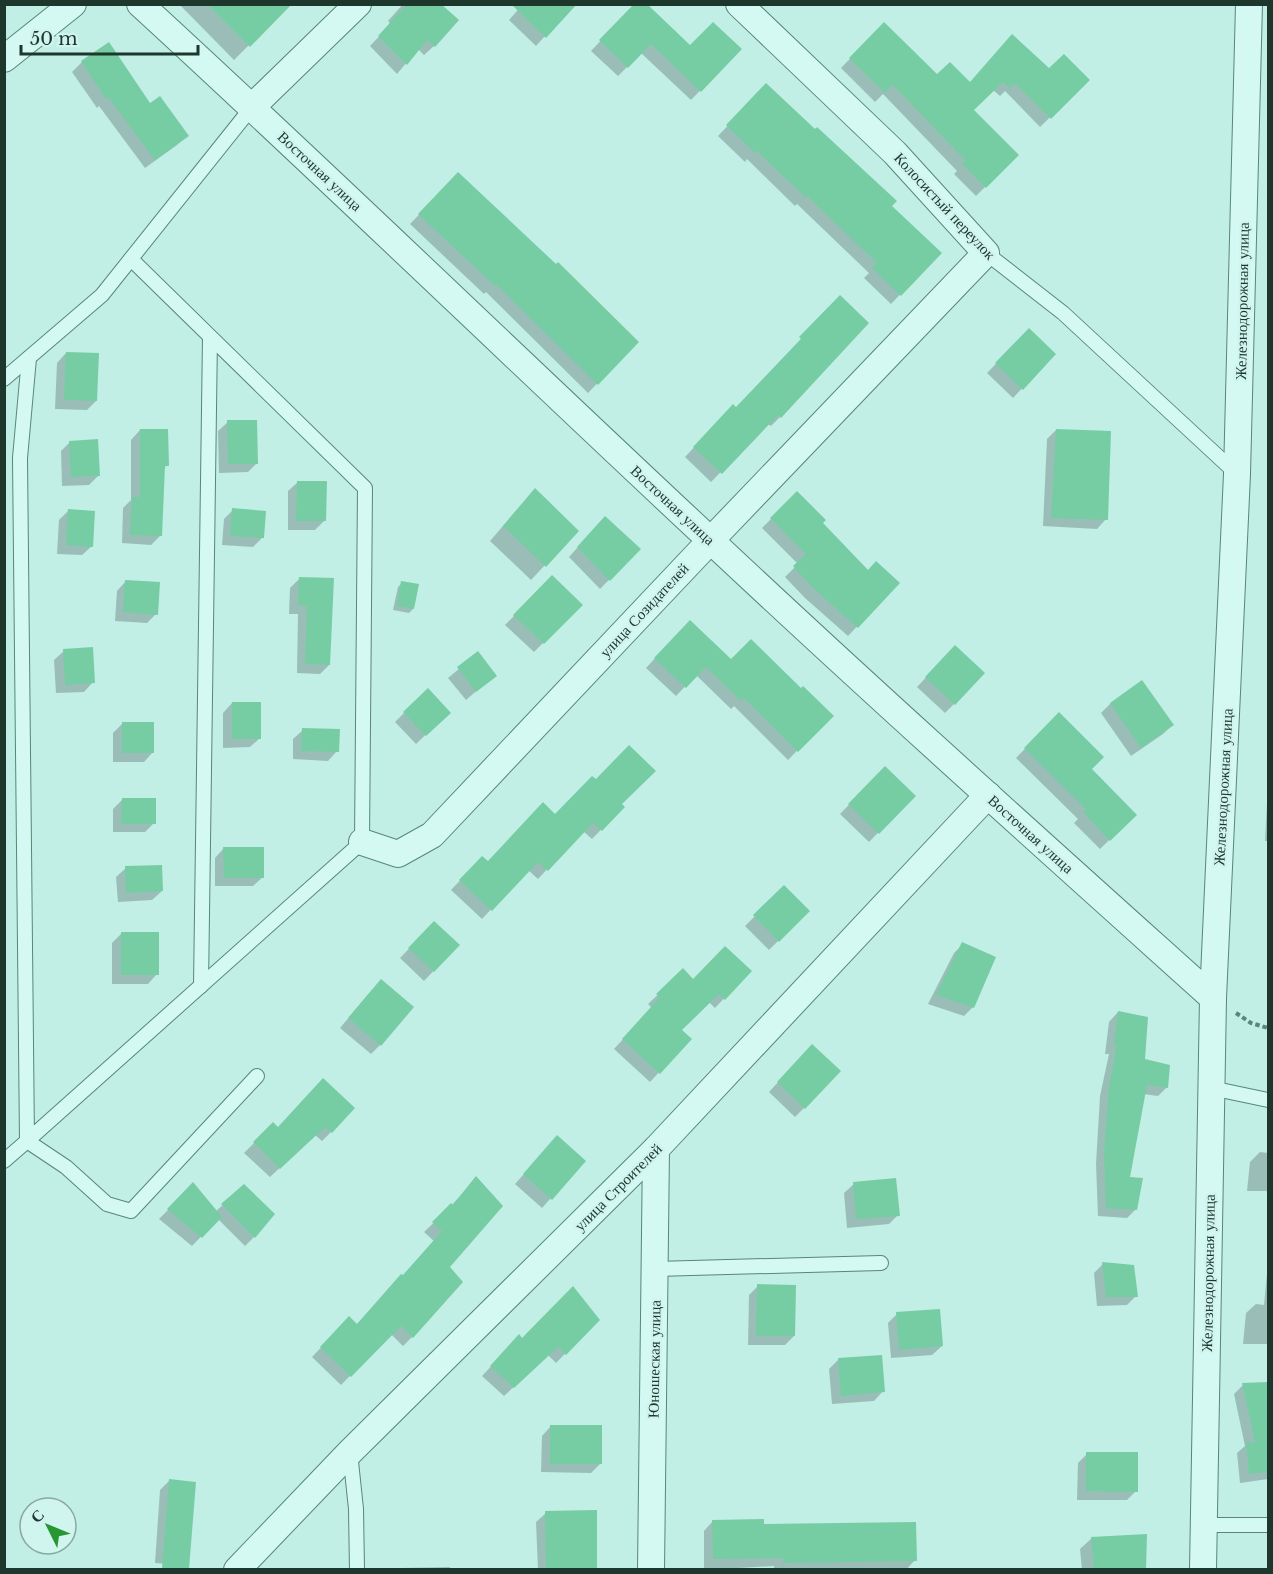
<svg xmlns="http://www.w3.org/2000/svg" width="1273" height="1574" font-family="'Libre Baskerville',serif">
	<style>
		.shadow { fill: #0003 }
		.building { fill: #76cda3 }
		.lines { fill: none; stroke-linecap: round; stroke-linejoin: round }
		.service-casing { stroke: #588776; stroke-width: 16 }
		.minor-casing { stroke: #588776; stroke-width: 28 }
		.path { stroke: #588776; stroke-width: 4; stroke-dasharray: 4.5 3; stroke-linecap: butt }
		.service { stroke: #d4f9f2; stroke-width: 14 }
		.minor { stroke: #d4f9f2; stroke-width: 26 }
		.labels { text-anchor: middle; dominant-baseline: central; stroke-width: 5; stroke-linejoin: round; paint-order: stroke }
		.street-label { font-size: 15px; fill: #1d372c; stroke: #d0f5ef }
	</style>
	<rect width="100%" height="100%" fill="#c1eee5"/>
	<g class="shadow">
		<path d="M179,4H290L234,60Z"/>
		<path d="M403,4H439L434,46L424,55L418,49L397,74L370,46L391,24L388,21Z"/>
		<path d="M523,4L545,36L536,46L509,20Z"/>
		<path d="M635,4L690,47L739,50L691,100L641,53L618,76L591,51Z"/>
		<path d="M884,24L937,76L969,84L1050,70L1088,80L1040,127L1005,91L1000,96L993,90L972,110L1017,155L976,196L954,174L957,171L883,94L875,102L841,68Z"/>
		<path d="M109,44L150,105L187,135L177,145L145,168L99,106L97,108L72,72L82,62Z"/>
		<path d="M766,85L940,253L891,304L864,278L869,273L797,204L795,206L747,159L745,162L718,136Z"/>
		<path d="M458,174L637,342L588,393L486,292L484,294L410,224Z"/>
		<path d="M840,297L867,323L780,417L771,426L768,424L711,482L685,457L733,406L736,409Z"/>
		<path d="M1029,330L1054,354L1013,398L987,373Z"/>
		<path d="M66,353L96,401L87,410L55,409L57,363Z"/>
		<path d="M228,422L257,463L248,472L219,473L218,431Z"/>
		<path d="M140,430L167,465L163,469L160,536L151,545L122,543L123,508L131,500V440Z"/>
		<path d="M1056,430L1106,519L1097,529L1043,526L1047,439Z"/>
		<path d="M70,442L98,476L89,485L62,486L61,451Z"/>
		<path d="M298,482L324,521L315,530H288V491Z"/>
		<path d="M797,493L821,523L868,571L898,583L848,636L805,598L785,577L798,564L762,528Z"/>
		<path d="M521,505L577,531L531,580L490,541Z"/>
		<path d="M233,510L262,538L253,547L222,545L224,519Z"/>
		<path d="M68,511L92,546L82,555L57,554L59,520Z"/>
		<path d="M596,527L639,549L600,589L569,557Z"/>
		<path d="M552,577L581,605L534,652L505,625Z"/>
		<path d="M300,578L329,665L320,674L297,673L298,614H289L290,588Z"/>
		<path d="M126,581L156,614L147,623L115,621L117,591Z"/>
		<path d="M402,583L413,609L409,613L393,610L398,587Z"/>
		<path d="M680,631L731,661L801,690L831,716L788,760L734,706L731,709L696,675L676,696L646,668Z"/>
		<path d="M64,651L93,682L84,692L56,693L54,660Z"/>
		<path d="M478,653L495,675L466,700L448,678Z"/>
		<path d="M946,656L954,704L945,713L917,687Z"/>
		<path d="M1142,682L1172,725L1163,734L1131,756L1101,713L1110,704Z"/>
		<path d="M232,703L260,738L250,747L223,748V713Z"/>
		<path d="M404,713L439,722L416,744L395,722Z"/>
		<path d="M1059,714L1090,769L1135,815L1100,849L1074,823L1078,819L1016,758Z"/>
		<path d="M122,724L153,752L144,762H113V733Z"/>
		<path d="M303,730L337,751L328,761L293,759V739Z"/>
		<path d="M885,768L914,796L869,842L840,814Z"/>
		<path d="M596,781L623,807L592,839L583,831L538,879L528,870L482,919L451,890L473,867L488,863L555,816Z"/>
		<path d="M1268,785V841H1265Z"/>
		<path d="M122,800L154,823L145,832H113V809Z"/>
		<path d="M224,848L263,877L253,886H215V858Z"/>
		<path d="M126,868L162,891L152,900L118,902L116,877Z"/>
		<path d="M784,887L808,911L769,950L745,926Z"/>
		<path d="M434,923L458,945L424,981L400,958Z"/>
		<path d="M121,934L157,974L148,984H112V943Z"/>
		<path d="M963,944L973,1007L964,1016L928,1004L954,953Z"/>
		<path d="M683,971L693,981L750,971L715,1008L709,1002L680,1031L689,1040L650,1082L614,1049L652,1008L648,1004Z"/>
		<path d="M372,990L380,1045L371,1054L340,1028Z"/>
		<path d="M1118,1012L1143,1060L1167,1087L1158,1096L1143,1094L1128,1178L1136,1209L1127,1218L1098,1216L1096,1164L1100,1096L1109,1054H1105L1109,1022Z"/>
		<path d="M803,1055L804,1108L795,1117L769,1092Z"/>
		<path d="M314,1089L331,1132L322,1141L315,1135L270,1177L244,1153L273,1124L277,1129Z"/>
		<path d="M548,1147L584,1161L542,1208L515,1184Z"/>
		<path d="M1260,1152L1268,1153V1191H1247L1250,1162Z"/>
		<path d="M476,1178L412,1337L403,1346L391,1334L341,1385L312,1357L349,1318L356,1325L402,1277L434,1241L424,1232L451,1206Z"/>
		<path d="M854,1184L898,1215L889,1224L847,1228L844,1193Z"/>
		<path d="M193,1185L215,1212L244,1186L254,1237L245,1246L218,1219L192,1246L159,1219Z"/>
		<path d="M1268,1263V1344H1243L1246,1313L1256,1304L1264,1305Z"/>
		<path d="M1103,1264L1136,1296L1127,1305L1097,1306L1094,1273Z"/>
		<path d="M758,1286L794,1336L785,1345H748L749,1295Z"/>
		<path d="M897,1314L942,1346L932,1355L891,1358L888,1323Z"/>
		<path d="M598,1320L556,1363L548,1355L504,1396L482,1376L510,1346L522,1340Z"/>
		<path d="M838,1360L883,1391L874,1401L832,1404L829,1369Z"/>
		<path d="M1268,1384V1479L1240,1483L1237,1453L1245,1446L1234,1394L1243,1385Z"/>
		<path d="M551,1426L600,1464L591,1473L541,1472L542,1436Z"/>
		<path d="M1087,1454L1136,1491L1127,1500H1077L1078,1463Z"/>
		<path d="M169,1481L179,1565L155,1563L160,1490Z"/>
		<path d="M596,1512L597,1570H538L536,1522L546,1513Z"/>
		<path d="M713,1521L915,1560L906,1570H774V1566L704,1570V1531Z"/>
		<path d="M1145,1536V1570H1082L1080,1549L1092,1538Z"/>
		<path d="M450,1567V1570H399L401,1568Z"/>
	</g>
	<g class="building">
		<path d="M207,4H292L250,47Z"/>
		<path d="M407,4H441L459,20L435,47L427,40L407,65L378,36Z"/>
		<path d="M511,4H577L546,38Z"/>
		<path d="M634,4H647L690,45L713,22L742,49L701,92L651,44L628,68L599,40Z"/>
		<path d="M884,22L937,74L950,62L970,82L1012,34L1049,68L1064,54L1090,80L1051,119L1015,83L1010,88L1003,82L974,110L1019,155L986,188L962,164L965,160L893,85L885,93L849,58Z"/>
		<path d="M109,42L150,103L160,96L189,136L155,160L109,98L106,99L81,61Z"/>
		<path d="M766,83L815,129L817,127L897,201L892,206L942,253L901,296L872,268L877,263L807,196L805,197L757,151L755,153L726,125Z"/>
		<path d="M458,172L556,264L558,262L639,342L598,385L496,284L495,286L418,214Z"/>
		<path d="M840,295L869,323L781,418L778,415L722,474L693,447L733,404L736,407L801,339L799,337Z"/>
		<path d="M1029,328L1056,354L1023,390L995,363Z"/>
		<path d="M66,352L99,353L97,401L64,400Z"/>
		<path d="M227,420H257L258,464H228Z"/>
		<path d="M140,429H168L169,466H165L162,536L130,535L132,497H140Z"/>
		<path d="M1056,429L1111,431L1108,520L1051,518Z"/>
		<path d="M98,439L100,476L71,477L69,441Z"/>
		<path d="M297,481H327L326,521H296Z"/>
		<path d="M535,488L579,531L546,567L503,526Z"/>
		<path d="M797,491L826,520L823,523L868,570L876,561L900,583L858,628L814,589L793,566L806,554L770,518Z"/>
		<path d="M232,508L266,511L264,538L230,536Z"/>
		<path d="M68,509L95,511L93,547L66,545Z"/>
		<path d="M605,516L641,549L610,581L577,547Z"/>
		<path d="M552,575L583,605L544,644L513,615Z"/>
		<path d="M299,577L334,578L330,665L305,664L307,606L298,605Z"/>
		<path d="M125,580L160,582L158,615L123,612Z"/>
		<path d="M401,581L419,584L414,609L397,606Z"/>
		<path d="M690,620L731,659L751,639L801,688L803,686L834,716L798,752L744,698L741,701L706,667L686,688L654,658Z"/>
		<path d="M955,645L985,673L955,705L925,677Z"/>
		<path d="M93,647L95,683L65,685L63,649Z"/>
		<path d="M478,651L497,676L476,692L457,667Z"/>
		<path d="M1142,680L1174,725L1141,748L1110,703Z"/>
		<path d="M428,688L451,713L426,736L403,712Z"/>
		<rect x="232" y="702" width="29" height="37"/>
		<path d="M1059,712L1104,757L1092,769L1137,815L1110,841L1083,812L1086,809L1024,748Z"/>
		<rect x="122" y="722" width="32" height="31"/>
		<path d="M302,728L340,729L339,752L301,751Z"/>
		<path d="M629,745L656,771L622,804L625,807L602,831L593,823L548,871L538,862L492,911L459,880L482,856L488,861L543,802L555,814L592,776L596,779Z"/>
		<path d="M885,766L916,796L879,834L848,804Z"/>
		<path d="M122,798H156V824H121Z"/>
		<path d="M223,847H264V878H224Z"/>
		<path d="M162,865L163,891L126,893L125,866Z"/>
		<path d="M784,885L810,911L779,942L753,915Z"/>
		<path d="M434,921L460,945L434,972L408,948Z"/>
		<rect x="121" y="932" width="38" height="43"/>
		<path d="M962,942L996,957L974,1008L936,995Z"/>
		<path d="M725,946L752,971L725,1000L719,994L682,1030L692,1039L660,1074L622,1039L660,997L656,994L683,968L693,979Z"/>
		<path d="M381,979L414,1007L381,1046L348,1018Z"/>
		<path d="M1118,1011L1148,1017L1145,1059L1170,1065L1168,1088L1147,1085L1130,1177L1143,1178L1137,1210L1106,1208L1104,1154L1109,1086L1117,1045H1114Z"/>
		<path d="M812,1044L841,1071L805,1109L777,1082Z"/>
		<path d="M323,1078L355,1108L332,1133L325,1127L280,1169L253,1142L273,1122L278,1127Z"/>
		<path d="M557,1135L586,1161L552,1200L523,1174Z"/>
		<path d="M476,1176L503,1206L450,1267L463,1282L413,1338L401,1326L351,1377L320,1347L349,1316L357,1324L401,1274L403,1275L442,1231L432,1222L451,1203L453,1205Z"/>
		<path d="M896,1178L900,1216L856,1219L853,1182Z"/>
		<path d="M193,1182L222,1217L202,1238L167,1209Z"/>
		<path d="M244,1184L275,1214L255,1238L221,1204Z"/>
		<path d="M1102,1262L1134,1265L1138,1297H1106Z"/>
		<path d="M757,1284L796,1285L795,1336H756Z"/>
		<path d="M573,1286L600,1320L566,1355L558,1347L514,1388L490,1366L519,1334L522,1338Z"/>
		<path d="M940,1309L943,1346L899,1350L896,1312Z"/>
		<path d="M882,1355L885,1392L841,1396L838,1358Z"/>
		<path d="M1269,1382V1472L1249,1474L1246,1442L1255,1443L1242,1383Z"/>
		<rect x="550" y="1425" width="52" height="39"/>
		<path d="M1086,1452H1138V1492L1086,1491Z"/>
		<path d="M169,1479L196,1482L189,1569H162Z"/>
		<path d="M597,1510V1569H546L545,1511Z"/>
		<path d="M764,1519V1524L916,1522L917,1561L783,1563V1558L713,1559L712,1520Z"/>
		<path d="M1147,1534L1146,1569H1094L1091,1537Z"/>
	</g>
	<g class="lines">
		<g class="service-casing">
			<g id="service">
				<path d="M986,253L1063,313L1237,474"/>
				<path d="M29,358L20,458L27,1141L362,842L365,488L131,259"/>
				<path d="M4,379L102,295L252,107"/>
				<path d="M201,986L210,337"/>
				<path d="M1211,1088L1268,1100"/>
				<path d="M4,1161L27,1141L66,1167L107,1204L131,1211L257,1076"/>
				<path d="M655,1269L881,1263"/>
				<path d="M350,1452L356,1509L357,1570"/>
				<path d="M1204,1525H1268"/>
			</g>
		</g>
		<g class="minor-casing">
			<g id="minor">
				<path d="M140,4C332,180 518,361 708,538C874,694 1044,846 1213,998"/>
				<path d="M4,59L73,4"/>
				<path d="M252,107L358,4"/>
				<path d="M362,842L398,854L432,835L710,541L986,253L895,153L739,4"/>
				<path d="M237,1570L350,1452L656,1149L988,795"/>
				<path d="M651,1570L656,1149"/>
				<path d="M1203,1570L1213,998L1237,474L1249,4"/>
			</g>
		</g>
		<path class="path" d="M1236,1013L1251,1023L1268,1028"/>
		<use href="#service" class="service"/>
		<use href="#minor" class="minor"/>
	</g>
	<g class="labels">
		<g class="street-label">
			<text transform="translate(320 171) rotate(43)">Восточная улица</text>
			<text transform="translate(945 206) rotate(47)">Колосистый переулок</text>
			<text transform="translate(1242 301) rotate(-89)">Железнодорожная улица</text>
			<text transform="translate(673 505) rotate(43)">Восточная улица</text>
			<text transform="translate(644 610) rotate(-47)">улица Созидателей</text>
			<text transform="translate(1223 787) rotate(-87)">Железнодорожная улица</text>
			<text transform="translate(1031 834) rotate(42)">Восточная улица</text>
			<text transform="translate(618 1187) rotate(-45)">улица Строителей</text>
			<text transform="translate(1208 1273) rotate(-89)">Железнодорожная улица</text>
			<text transform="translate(654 1359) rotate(-89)">Юношеская улица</text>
		</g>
	</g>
	<rect width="1273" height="1574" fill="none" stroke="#1d372c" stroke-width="12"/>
	<g transform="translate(48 1526) rotate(313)"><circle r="28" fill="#d0f5ef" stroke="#88a9a1" stroke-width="1.5"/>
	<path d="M0-4.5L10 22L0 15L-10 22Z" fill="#289733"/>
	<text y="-9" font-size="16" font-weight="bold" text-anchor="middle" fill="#1d372c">С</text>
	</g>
	<path d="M21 45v9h177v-9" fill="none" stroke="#1d372c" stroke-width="3"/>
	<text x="30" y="45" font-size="18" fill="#1d372c" stroke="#d0f5ef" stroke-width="4.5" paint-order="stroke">50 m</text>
</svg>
